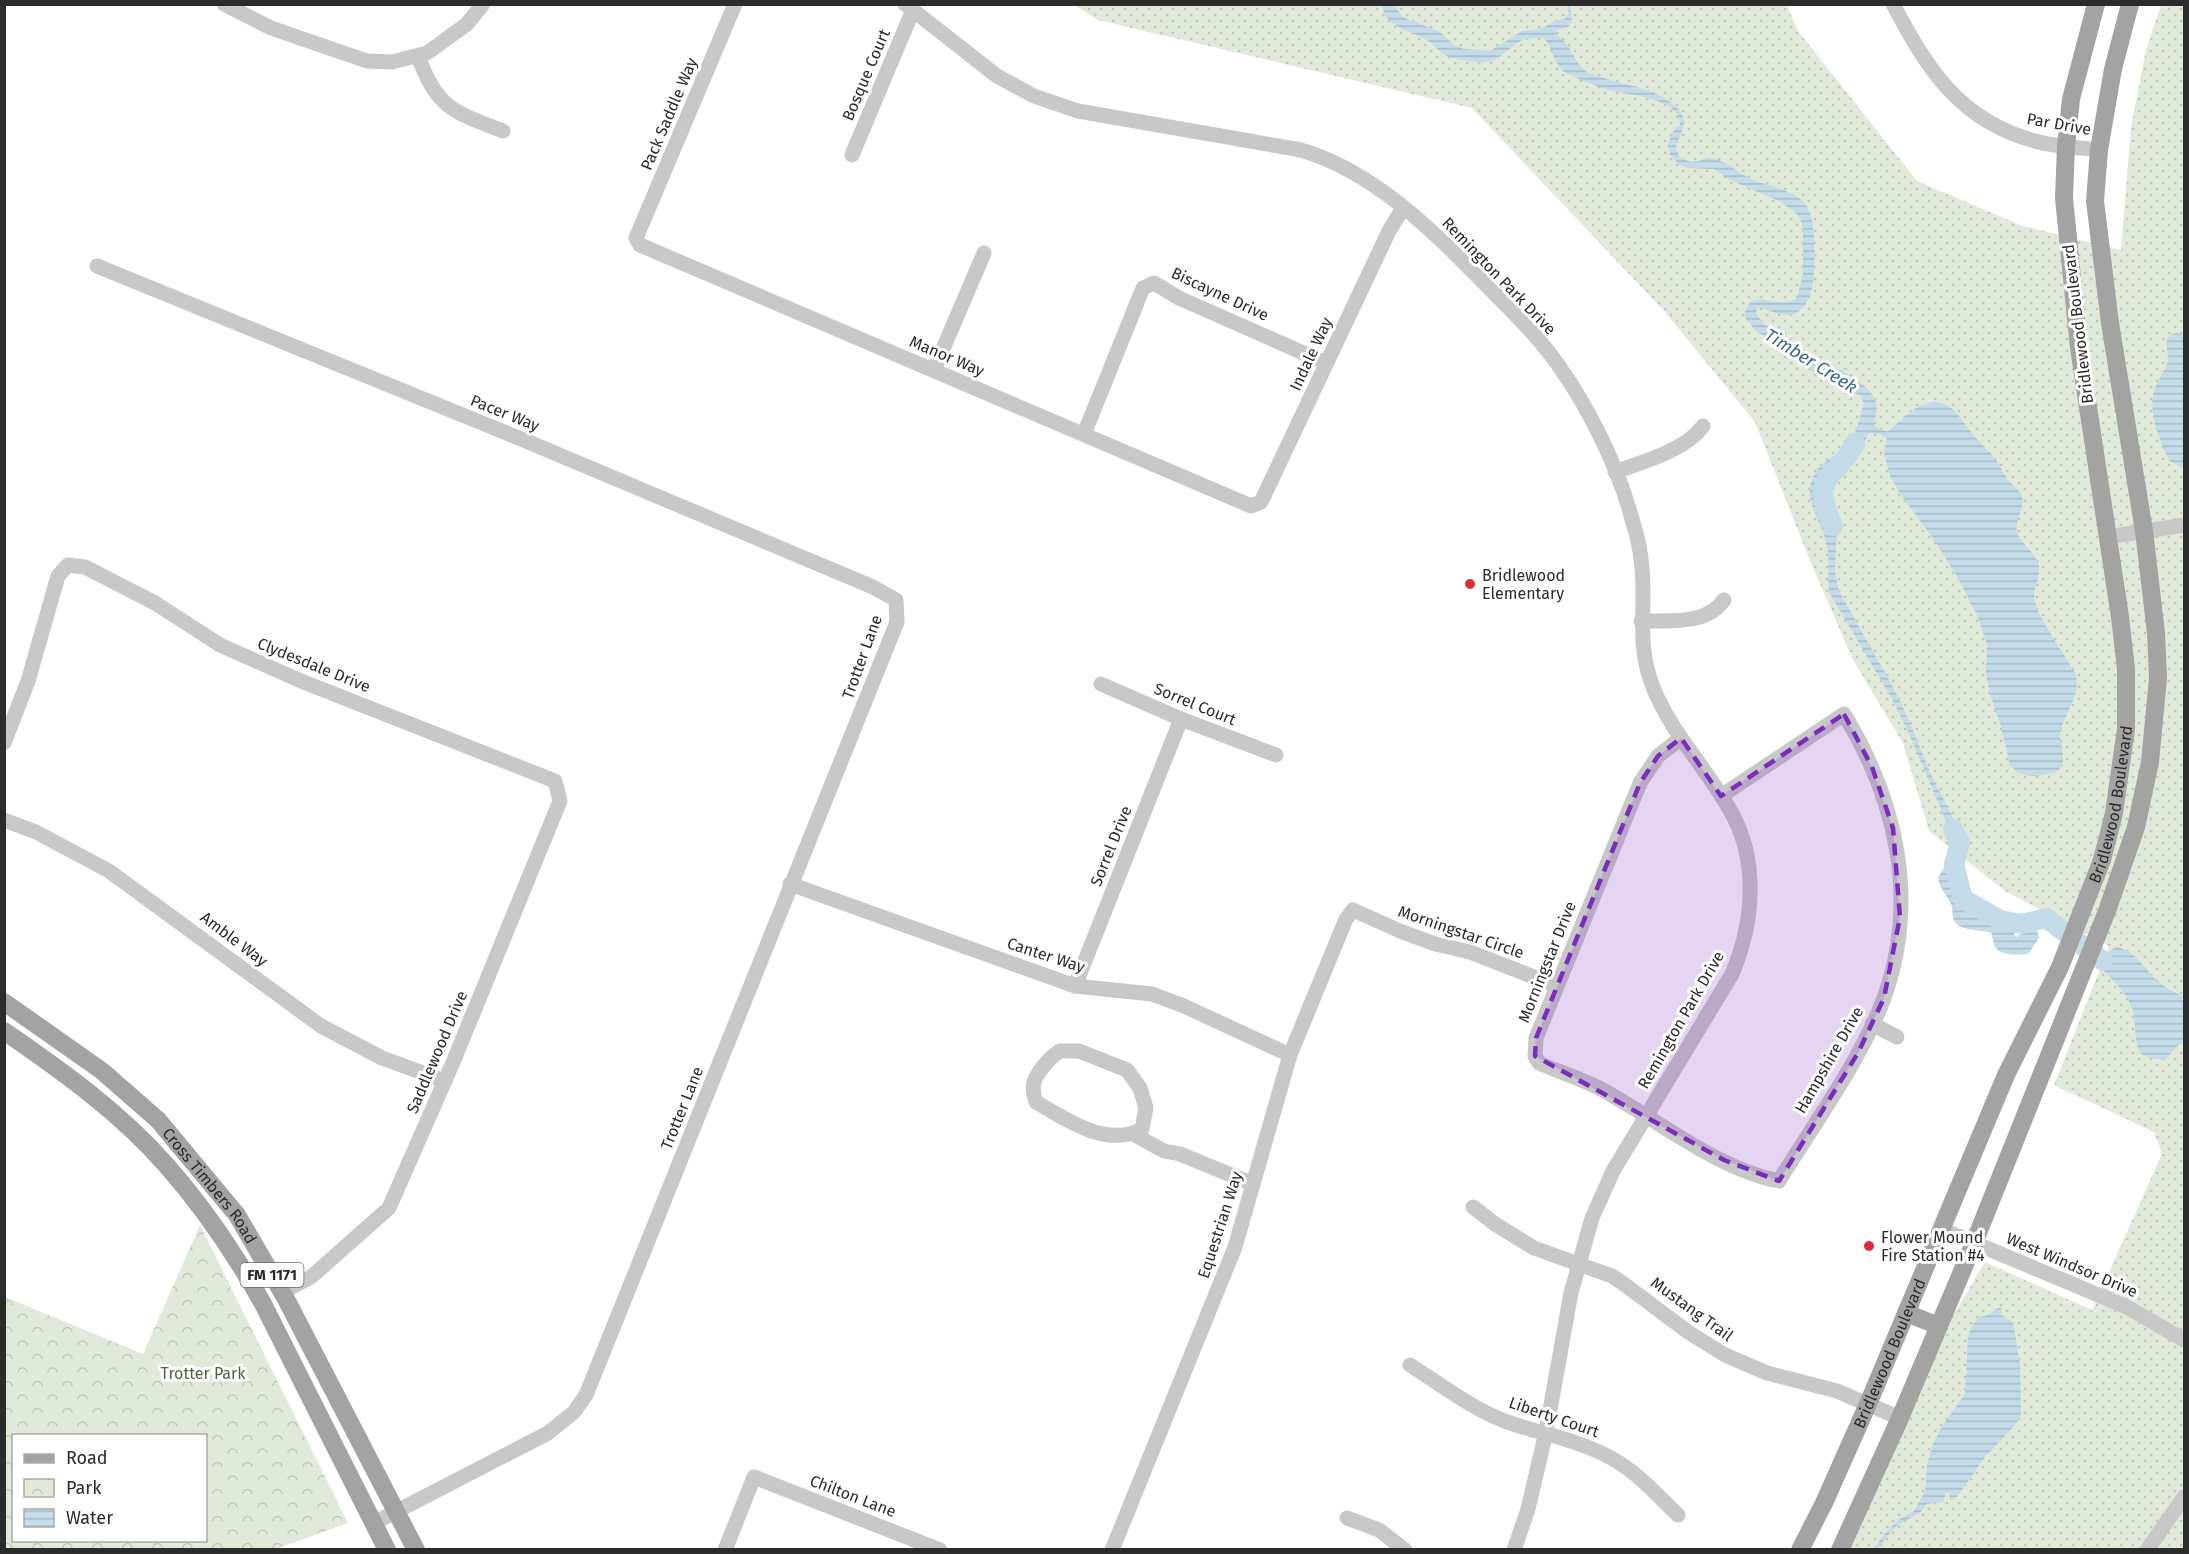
<svg xmlns="http://www.w3.org/2000/svg" width="2189" height="1554" font-family="'Fira Sans',sans-serif">
	<style>
		.grass { fill: url(#grass-dots) }
		.park { fill: url(#park-crowns); fill-rule: evenodd }
		.water { fill: url(#water-rules) }
		.lines { fill: none; stroke-linecap: round; stroke-linejoin: round }
		.river { stroke: #c4dbea; stroke-width: 20 }
		.minor { stroke: #c8c8c8; stroke-width: 15 }
		.major { stroke: #a3a3a3; stroke-width: 18 }
		.marked { fill: #7b2cbf; fill-opacity: 0.2; stroke: #7b2cbf; stroke-width: 4.5; stroke-dasharray: 12 8; stroke-linejoin: round }
		.poi-dot { fill: #e42c37; stroke: #fff; stroke-width: 2 }
		.labels { text-anchor: middle; dominant-baseline: central; stroke-width: 6; stroke-linejoin: round; paint-order: stroke }
		.shield { fill: #fff; stroke: #6b6b6b; stroke-width: 1.5 }
		.shield-label { font-size: 15px; font-weight: bold; fill: #2b2b2b }
		.street-label { font-size: 16px; fill: #2b2b2b; stroke: #fff }
		.poi-label { font-size: 16px; fill: #2b2b2b; stroke: #fff; text-anchor: start }
		.park-label { font-size: 16px; fill: #4e663a; stroke: #fff }
		.water-label { font-size: 18px; font-style: italic; fill: #3b6b8c; stroke: #fff }
	</style>
	<defs>
		<pattern id="grass-dots" width="8" height="8" patternUnits="userSpaceOnUse" patternTransform="scale(1.5)"><rect width="8" height="8" fill="#e1ead8"/><path d="M2 2h.1M6 6h.1" fill="none" stroke="#c1c9ba" stroke-width="1.8" stroke-linecap="round"/></pattern>
		<pattern id="park-crowns" width="20" height="18" patternUnits="userSpaceOnUse" patternTransform="scale(1.5)"><rect width="20" height="18" fill="#e1ead8"/><path d="M2 6a3 3 0 1 1 6 0M12 15a3 3 0 1 1 6 0" fill="none" stroke="#c1c9ba"/></pattern>
		<pattern id="water-rules" width="6" height="5" patternUnits="userSpaceOnUse" patternTransform="scale(1.5)"><rect width="6" height="5" fill="#c4dbea"/><path d="M0 2.5h6" fill="none" stroke="#a9bcc9"/></pattern>
	</defs>
	<rect width="100%" height="100%" fill="#fff"/>
	<path class="grass" d="M1074,5H1787L1798,31L1917,181L2023,226L2121,250L2131,127L2146,50L2161,5H2184V1549H1846L1945,1329L1985,1262L2092,1310L2162,1154L2154,1132L2054,1085L2109,946L2005,891L1929,831L1903,743L1853,660L1808,556L1755,422L1665,312L1472,108L1098,20Z"/>
	<path class="park" d="M200,1225L348,1523L276,1549H5V1297L143,1354ZM14,1436H206V1540H14Z"/>
	<g class="water">
		<path d="M1382,5H1394L1400,14L1407,19L1439,31L1454,45L1464,49L1490,51L1522,31L1543,28L1555,21L1565,19L1569,13L1567,5H1570L1572,22L1568,27L1557,30L1555,34C1558,36 1562,39 1565,42C1573,52 1576,64 1587,72C1591,75 1598,76 1604,78C1628,86 1655,88 1675,106C1700,128 1662,144 1682,158C1695,167 1701,157 1712,158C1724,160 1738,172 1749,178C1762,184 1789,190 1799,198C1804,202 1808,207 1810,213C1816,228 1816,284 1809,298C1795,326 1778,312 1758,307L1756,312C1773,351 1867,369 1876,402C1878,410 1875,418 1874,425C1878,428 1885,433 1890,430C1894,428 1897,423 1900,421C1913,409 1930,395 1948,406C1958,412 1964,424 1972,433C1977,440 1984,446 1990,453C1997,460 2002,471 2008,480C2012,485 2020,490 2022,497C2025,509 2014,520 2017,532C2022,546 2036,552 2039,567C2041,579 2031,589 2035,602C2042,625 2063,651 2075,673C2082,694 2066,710 2061,730C2057,747 2070,755 2058,771C2041,776 2024,781 2010,765L2001,726L1990,694L1986,674L1987,644L1978,617L1958,578L1937,544L1900,493L1890,476L1884,453L1887,438L1879,434L1869,433L1856,459L1830,470L1822,484V498L1837,526L1835,571L1839,591L1893,687L1909,720L1931,775L1962,835C1963,848 1952,855 1954,864L1974,897L1975,911L1980,917L1994,919L1998,913C2006,913 2014,917 2020,922V926L2014,934L2016,937L2032,927L2037,929L2039,938L2028,954C2020,955 2000,956 1995,947C1993,943 1993,937 1991,933C1980,929 1957,932 1953,918C1952,913 1953,909 1951,904C1946,894 1940,889 1938,878C1945,862 1966,848 1950,831L1907,729L1892,699L1829,592C1827,577 1830,561 1827,546C1823,522 1802,502 1813,477C1821,460 1835,458 1847,446C1857,435 1859,417 1864,404L1860,395L1828,382L1755,330L1745,317V312C1752,285 1778,312 1797,298L1803,273V229L1800,218L1795,212L1779,201L1730,180L1714,169L1688,168L1680,165L1670,155L1668,145L1672,133L1680,125C1681,97 1629,96 1610,90C1595,86 1580,80 1566,73C1553,64 1554,51 1545,39C1514,33 1512,54 1491,61C1480,64 1456,60 1445,55C1437,50 1432,42 1423,38C1408,30 1384,26 1382,5Z"/>
		<path d="M2177,333L2184,335V466L2182,468L2170,461L2166,454C2158,433 2146,408 2156,386C2159,378 2167,368 2168,360C2169,349 2160,336 2177,333Z"/>
		<path d="M2116,947C2136,950 2145,971 2160,983C2167,989 2176,993 2184,997V1042L2176,1047L2165,1060L2150,1058L2141,1054C2134,1040 2136,1026 2133,1011C2128,992 2111,979 2097,965L2102,953L2106,954Z"/>
		<path d="M2001,1307V1315L2013,1322L2020,1364L2021,1414L2016,1424L1985,1457L1957,1497L1950,1501L1949,1491L1947,1490L1943,1502L1926,1504C1918,1519 1912,1515 1900,1524C1890,1530 1885,1541 1877,1549H1873C1884,1535 1895,1518 1913,1512L1925,1492L1927,1465L1933,1444L1941,1428L1965,1394L1968,1337L1972,1326L1979,1317C1989,1317 1992,1310 2001,1307Z"/>
	</g>
	<g class="lines">
		<g class="river">
			<path d="M1833,526C1808,472 1836,482 1855,443"/>
			<path d="M1953,829L1960,843L1954,864L1963,899L2000,920L2022,924L2046,918L2103,961"/>
		</g>
		<g class="minor">
			<path d="M224,4L271,28L367,61L392,62L427,53L467,24L483,4"/>
			<path d="M735,4L636,238L640,245L1251,506L1261,502L1389,231L1403,208"/>
			<path d="M905,4L997,76L1034,96L1078,111L1301,150C1375,172 1433,231 1485,284C1511,310 1538,336 1559,366C1590,410 1618,467 1632,519C1637,535 1641,552 1642,568C1646,611 1636,645 1653,687C1671,733 1706,767 1730,810C1759,860 1754,922 1732,974L1613,1171L1592,1218L1571,1293L1546,1432L1528,1509L1514,1550"/>
			<path d="M1893,4C1927,69 1960,121 2035,141C2055,147 2078,147 2099,150"/>
			<path d="M418,56C437,108 453,112 503,131"/>
			<path d="M852,155L913,10"/>
			<path d="M97,266L526,441L873,587L896,600L897,622L586,1395L574,1412L548,1433L374,1523"/>
			<path d="M934,370L984,253"/>
			<path d="M1084,434L1143,288L1154,283L1179,298L1326,363"/>
			<path d="M1615,472C1643,462 1686,450 1703,426"/>
			<path d="M2108,537L2184,525"/>
			<path d="M1641,621C1670,620 1705,626 1724,600"/>
			<path d="M1101,684L1181,719L1276,755"/>
			<path d="M1681,738L1658,756L1640,783L1536,1038L1535,1056L1539,1063C1559,1072 1580,1078 1599,1088C1656,1118 1716,1169 1779,1181C1814,1124 1861,1060 1884,998C1919,900 1897,801 1844,714L1721,796"/>
			<path d="M4,743L28,681L58,576L68,565L85,567L155,603L220,645L301,681L555,781L560,801L454,1060L389,1208L311,1277L282,1292"/>
			<path d="M4,820L36,832L109,871L321,1026L382,1058L445,1081"/>
			<path d="M790,884L1075,986L1152,994L1184,1006L1290,1055"/>
			<path d="M1075,986L1181,719"/>
			<path d="M1872,1024L1897,1037"/>
			<path d="M1060,1051H1079L1127,1070L1140,1088L1146,1108L1142,1129C1107,1148 1066,1120 1036,1102C1034,1096 1032,1089 1034,1082C1038,1071 1050,1057 1060,1051Z"/>
			<path d="M1133,1134L1164,1151L1180,1154L1253,1184"/>
			<path d="M1473,1207L1495,1224L1534,1248L1612,1276L1624,1284L1688,1332L1725,1355L1767,1373L1837,1391L1900,1418"/>
			<path d="M1941,1229L2127,1307L2184,1340"/>
			<path d="M1410,1365C1443,1386 1476,1412 1513,1424C1547,1435 1581,1441 1613,1459C1638,1473 1658,1496 1678,1515"/>
			<path d="M1347,1518L1379,1530L1405,1550"/>
			<path d="M725,1550L754,1477L940,1550"/>
			<path d="M1112,1550L1235,1247L1290,1055L1346,919L1353,910L1400,931L1435,944L1470,952L1557,986"/>
			<path d="M2147,1550L2184,1497"/>
		</g>
		<g class="major">
			<path id="s1" d="M4,1002L102,1071L158,1120L237,1215L286,1299L416,1550"/>
			<path d="M4,1031C62,1071 121,1113 167,1166C204,1208 235,1254 262,1302L387,1550"/>
			<path d="M1906,1313L1939,1326"/>
			<path id="s2" d="M1800,1550L1824,1503L1868,1404L2006,1075L2060,967L2102,860L2114,813L2126,729V669L2120,617L2079,348L2064,198L2066,146L2071,99L2096,4"/>
			<path d="M1840,1550L1900,1418L1974,1243L2107,911L2136,827L2150,762L2158,678L2156,633L2144,531L2110,323L2095,201L2099,150L2113,69L2130,4"/>
		</g>
	</g>
	<path class="marked" d="M1844,714L1872,767L1893,828L1900,917L1884,998L1858,1053L1779,1181L1724,1160L1535,1056L1536,1038L1640,783L1658,756L1681,738L1721,796Z"/>
	<g class="poi-dot">
		<circle cx="1470" cy="584" r="6"/>
		<circle cx="1869" cy="1246" r="6"/>
	</g>
	<g class="labels">
		<rect class="shield" x="240.5" y="1263" width="63" height="24" rx="4.5"/>
		<g class="shield-label">
			<text x="272" y="1275">FM 1171</text>
		</g>
		<g class="street-label">
			<text transform="translate(866 75) rotate(-67)">Bosque Court</text>
			<text transform="translate(669 114) rotate(-67)">Pack Saddle Way</text>
			<text transform="translate(2059 124) rotate(10)">Par Drive</text>
			<text transform="translate(1499 276) rotate(46)">Remington Park Drive</text>
			<text transform="translate(1220 294) rotate(25)">Biscayne Drive</text>
			<text transform="translate(2078 324) rotate(-97)">Bridlewood Boulevard</text>
			<text transform="translate(1311 354) rotate(-65)">Indale Way</text>
			<text transform="translate(947 356) rotate(23)">Manor Way</text>
			<text transform="translate(505 413) rotate(22)">Pacer Way</text>
			<text transform="translate(862 657) rotate(-70)">Trotter Lane</text>
			<text transform="translate(314 665) rotate(22)">Clydesdale Drive</text>
			<text transform="translate(1195 704) rotate(22)">Sorrel Court</text>
			<text stroke="none"><textPath href="#s2" startOffset="810">Bridlewood Boulevard</textPath></text>
			<text transform="translate(1111 846) rotate(-68)">Sorrel Drive</text>
			<text transform="translate(1461 932) rotate(19)">Morningstar Circle</text>
			<text transform="translate(234 939) rotate(37)">Amble Way</text>
			<text transform="translate(1046 955) rotate(18)">Canter Way</text>
			<text transform="translate(1547 962) rotate(-68)">Morningstar Drive</text>
			<text transform="translate(1681 1020) rotate(-60)">Remington Park Drive</text>
			<text transform="translate(437 1052) rotate(-67)">Saddlewood Drive</text>
			<text transform="translate(1829 1060) rotate(-60)">Hampshire Drive</text>
			<text transform="translate(682 1108) rotate(-68)">Trotter Lane</text>
			<text stroke="none"><textPath href="#s1" startOffset="278">Cross Timbers Road</textPath></text>
			<text transform="translate(1220 1225) rotate(-72)">Equestrian Way</text>
			<text transform="translate(2072 1265) rotate(23)">West Windsor Drive</text>
			<text transform="translate(1692 1309) rotate(36)">Mustang Trail</text>
			<text stroke="none"><textPath href="#s2" startOffset="216">Bridlewood Boulevard</textPath></text>
			<text transform="translate(1554 1417) rotate(19)">Liberty Court</text>
			<text transform="translate(853 1496) rotate(21)">Chilton Lane</text>
		</g>
		<g class="poi-label">
			<text x="1482" y="575">Bridlewood<tspan x="1482" dy="18">Elementary</tspan></text>
			<text x="1881" y="1237">Flower Mound<tspan x="1881" dy="18">Fire Station #4</tspan></text>
		</g>
		<g class="park-label">
			<text x="203" y="1373">Trotter Park</text>
		</g>
		<g class="water-label">
			<text transform="translate(1811 361) rotate(32)">Timber Creek</text>
		</g>
	</g>
	<rect width="2189" height="1554" fill="none" stroke="#2b2b2b" stroke-width="12"/>
	<rect x="12" y="1434" width="195" height="108" fill="#ffffff" stroke="#aaaaaa" stroke-width="1.5"/>
	<rect x="24" y="1454" width="30" height="9" fill="#a3a3a3" stroke="#aaaaaa" stroke-width="1.5"/>
	<text x="66" y="1464" font-size="18" fill="#2b2b2b">Road</text>
	<rect x="24" y="1479" width="30" height="18" fill="url(#park-crowns)" stroke="#aaaaaa" stroke-width="1.5"/>
	<text x="66" y="1494" font-size="18" fill="#2b2b2b">Park</text>
	<rect x="24" y="1509" width="30" height="18" fill="url(#water-rules)" stroke="#aaaaaa" stroke-width="1.5"/>
	<text x="66" y="1524" font-size="18" fill="#2b2b2b">Water</text>
</svg>
